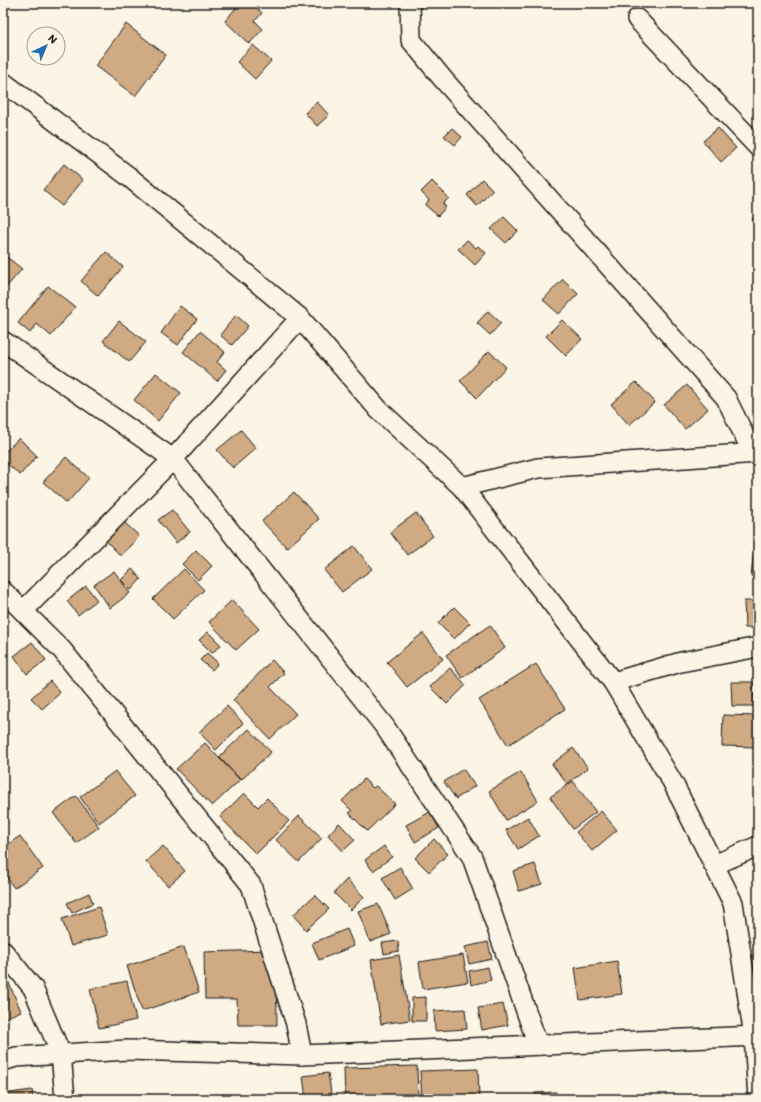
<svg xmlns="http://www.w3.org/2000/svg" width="761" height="1102" font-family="Itim,sans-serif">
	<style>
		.building { fill: #d0aa82; stroke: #1c1c1c }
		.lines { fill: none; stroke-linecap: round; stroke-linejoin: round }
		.minor-casing { stroke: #1c1c1c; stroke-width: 22 }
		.minor { stroke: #fcf5e5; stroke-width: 19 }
	</style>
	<rect width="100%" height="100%" fill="#fcf5e5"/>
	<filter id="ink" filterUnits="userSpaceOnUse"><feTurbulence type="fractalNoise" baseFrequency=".025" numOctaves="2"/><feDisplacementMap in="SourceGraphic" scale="8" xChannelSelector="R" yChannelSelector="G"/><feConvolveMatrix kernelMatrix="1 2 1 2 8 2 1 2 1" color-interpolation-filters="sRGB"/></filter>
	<g filter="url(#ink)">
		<g class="building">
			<path d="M240,3H251L262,13L255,21L263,29L249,44L225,21Z"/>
			<path d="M126,24L166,55L135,96L95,66Z"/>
			<path d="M253,45L271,61L255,79L237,62Z"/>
			<path d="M317,102L329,115L317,126L305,113Z"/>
			<path d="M452,128L462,137L455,145L444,136Z"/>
			<path d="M718,128L736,148L721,162L703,141Z"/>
			<path d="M64,164L83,180L62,206L43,190Z"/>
			<path d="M482,179L493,190L477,206L467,195Z"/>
			<path d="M432,181L449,198L443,204L446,207L438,216L425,205L429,200L421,192Z"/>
			<path d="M758,214V226L752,219Z"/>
			<path d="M504,217L518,231L506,243L491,229Z"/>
			<path d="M467,240L476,248L478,246L486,253L475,265L458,249Z"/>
			<path d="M106,252L123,267L98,296L81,281Z"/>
			<path d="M3,254L22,269L3,291Z"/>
			<path d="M563,279L578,294L559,314L543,300Z"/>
			<path d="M48,286L75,307L51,336L37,324L30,333L18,323Z"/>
			<path d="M180,306L197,319L178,345L161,333Z"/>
			<path d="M488,311L501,323L490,335L477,323Z"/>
			<path d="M236,315L248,326L232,345L220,335Z"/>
			<path d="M562,320L582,339L566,356L546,336Z"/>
			<path d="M119,321L146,342L129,362L103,341Z"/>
			<path d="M200,331L225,352L217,362L226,370L217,381L183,352Z"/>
			<path d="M489,351L506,367L477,398L460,381Z"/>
			<path d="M156,373L181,393L158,421L134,400Z"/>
			<path d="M636,382L655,402L629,425L611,404Z"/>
			<path d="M687,385L708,409L685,429L664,405Z"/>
			<path d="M241,430L256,448L233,468L217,450Z"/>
			<path d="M19,438L37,456L20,475L3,460V454Z"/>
			<path d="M66,457L89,478L67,503L43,482Z"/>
			<path d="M294,492L319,519L287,548L262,521Z"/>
			<path d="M172,510L190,532L176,543L158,520Z"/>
			<path d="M416,513L433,536L407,555L390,532Z"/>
			<path d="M124,522L139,536L121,556L106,541Z"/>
			<path d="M756,534H758V577L751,576Z"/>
			<path d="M354,546L372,569L342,592L324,570Z"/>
			<path d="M196,550L212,566L198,580L182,564Z"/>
			<path d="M132,569L141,579L131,590L121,580Z"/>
			<path d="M184,569L204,590L173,619L153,599Z"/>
			<path d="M114,571L130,593L110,608L94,585Z"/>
			<path d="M86,586L97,600L78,615L67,601Z"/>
			<path d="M232,600L259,629L236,650L209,622Z"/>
			<path d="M744,601H758V628H745Z"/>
			<path d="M454,607L470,623L454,639L438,623Z"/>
			<path d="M490,625L505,648L462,678L446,655Z"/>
			<path d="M208,632L221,645L212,653L199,640Z"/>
			<path d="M423,633L443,659L407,687L387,662Z"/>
			<path d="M32,642L46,660L27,674L14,656Z"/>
			<path d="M207,653L218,663L212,670L200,660Z"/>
			<path d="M272,660L284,673L270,687L296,714L270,739L233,700Z"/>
			<path d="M536,664L565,709L508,745L479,700Z"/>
			<path d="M450,668L466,685L447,704L430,687Z"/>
			<path d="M50,681L60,693L42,709L31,698Z"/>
			<path d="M731,682H753L754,706H732Z"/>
			<path d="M227,706L243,723L216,750L199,732Z"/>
			<path d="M723,715L758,716V747L722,746Z"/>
			<path d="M249,729L271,752L241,780L219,757Z"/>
			<path d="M205,743L240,780L212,806L176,769Z"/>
			<path d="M573,748L588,768L567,784L552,764Z"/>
			<path d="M463,769L475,786L456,799L444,782Z"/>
			<path d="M115,771L135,796L99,823L80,797Z"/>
			<path d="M521,772L538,801L506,820L489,791Z"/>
			<path d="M364,779L373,788L376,786L395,804L367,831L349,813L352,811L342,801Z"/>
			<path d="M573,781L596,812L573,829L550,797Z"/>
			<path d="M244,793L258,807L267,798L289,821L256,854L220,817Z"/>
			<path d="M76,796L99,827L76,843L53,813Z"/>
			<path d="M601,811L617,830L592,851L576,832Z"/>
			<path d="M430,812L439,828L415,842L406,825Z"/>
			<path d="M299,816L322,838L299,862L276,840Z"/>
			<path d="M528,817L539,836L518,849L506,830Z"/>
			<path d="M339,823L355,840L343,851L328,835Z"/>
			<path d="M20,836L43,868L14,888L3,872V848Z"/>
			<path d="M434,839L448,854L429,872L415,858Z"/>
			<path d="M163,846L185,871L168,886L146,861Z"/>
			<path d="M384,846L392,857L373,871L365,860Z"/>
			<path d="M535,864L542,884L519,891L513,871Z"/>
			<path d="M400,867L413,889L395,900L382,878Z"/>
			<path d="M347,879L364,897L351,910L334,893Z"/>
			<path d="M89,893L93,903L72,913L67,903Z"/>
			<path d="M315,895L329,909L306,930L293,915Z"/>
			<path d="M378,904L391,934L370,942L358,911Z"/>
			<path d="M99,907L108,935L71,946L62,919Z"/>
			<path d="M347,929L354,946L319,960L312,943Z"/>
			<path d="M398,941L399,951L384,954L382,943Z"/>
			<path d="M488,942L492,959L469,964L465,947Z"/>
			<path d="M184,947L199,992L142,1011L127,966Z"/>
			<path d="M269,950L276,966L277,1025H238L237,999H205L204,952Z"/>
			<path d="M399,955L410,1020L381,1024L371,960Z"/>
			<path d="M463,955L468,982L423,989L419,962Z"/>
			<path d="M617,961L622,994L580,1000L575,968Z"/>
			<path d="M488,967L491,980L471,985L469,971Z"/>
			<path d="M5,974L21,1011L3,1019V975Z"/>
			<path d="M127,981L136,1020L99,1028L90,989Z"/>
			<path d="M426,997V1021H412V998Z"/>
			<path d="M503,1004L508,1025L482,1030L478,1008Z"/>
			<path d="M465,1009L467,1029L435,1031L434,1011Z"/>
			<path d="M417,1066L418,1099H345L344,1068Z"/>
			<path d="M478,1069L479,1099H422L420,1071Z"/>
			<path d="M328,1073L332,1099H306L303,1076Z"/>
			<path d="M32,1090L33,1099H3V1094Z"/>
			<path d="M556,1092L557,1099H536L535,1093Z"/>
			<path d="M148,1094V1099H133L132,1096Z"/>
		</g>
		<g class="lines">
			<g class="minor-casing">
				<g id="minor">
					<path d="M410,3L411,40L442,78L726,398L753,453"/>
					<path d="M637,19L758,147"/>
					<path d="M3,82L128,176L300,318L379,410L462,487L613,682L673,783L733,903L754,1036L758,1099"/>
					<path d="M3,341L173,459L385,727L472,857L538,1045"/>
					<path d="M462,487L538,468L758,453"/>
					<path d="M3,591L62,650L251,885L296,1024L302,1055"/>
					<path d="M23,611L173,459L300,318"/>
					<path d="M613,682L681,662L758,647"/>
					<path d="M714,865L758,846"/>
					<path d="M3,951L33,988L61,1054L65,1099"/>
					<path d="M3,1061L16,1057L127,1050L302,1055L758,1036"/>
				</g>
			</g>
			<use href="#minor" class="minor"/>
		</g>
	</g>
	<rect width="761" height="1102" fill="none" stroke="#fcf5e5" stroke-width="16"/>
	<rect x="8" y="8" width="745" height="1086" fill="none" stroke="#1c1c1c" stroke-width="1.5" filter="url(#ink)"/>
	<g transform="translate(46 46) rotate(44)"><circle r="19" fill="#fcf5e5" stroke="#a29e95"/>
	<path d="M0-3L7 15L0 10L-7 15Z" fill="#1f6fb2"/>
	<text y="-6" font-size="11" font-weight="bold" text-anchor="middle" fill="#1c1c1c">N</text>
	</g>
</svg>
